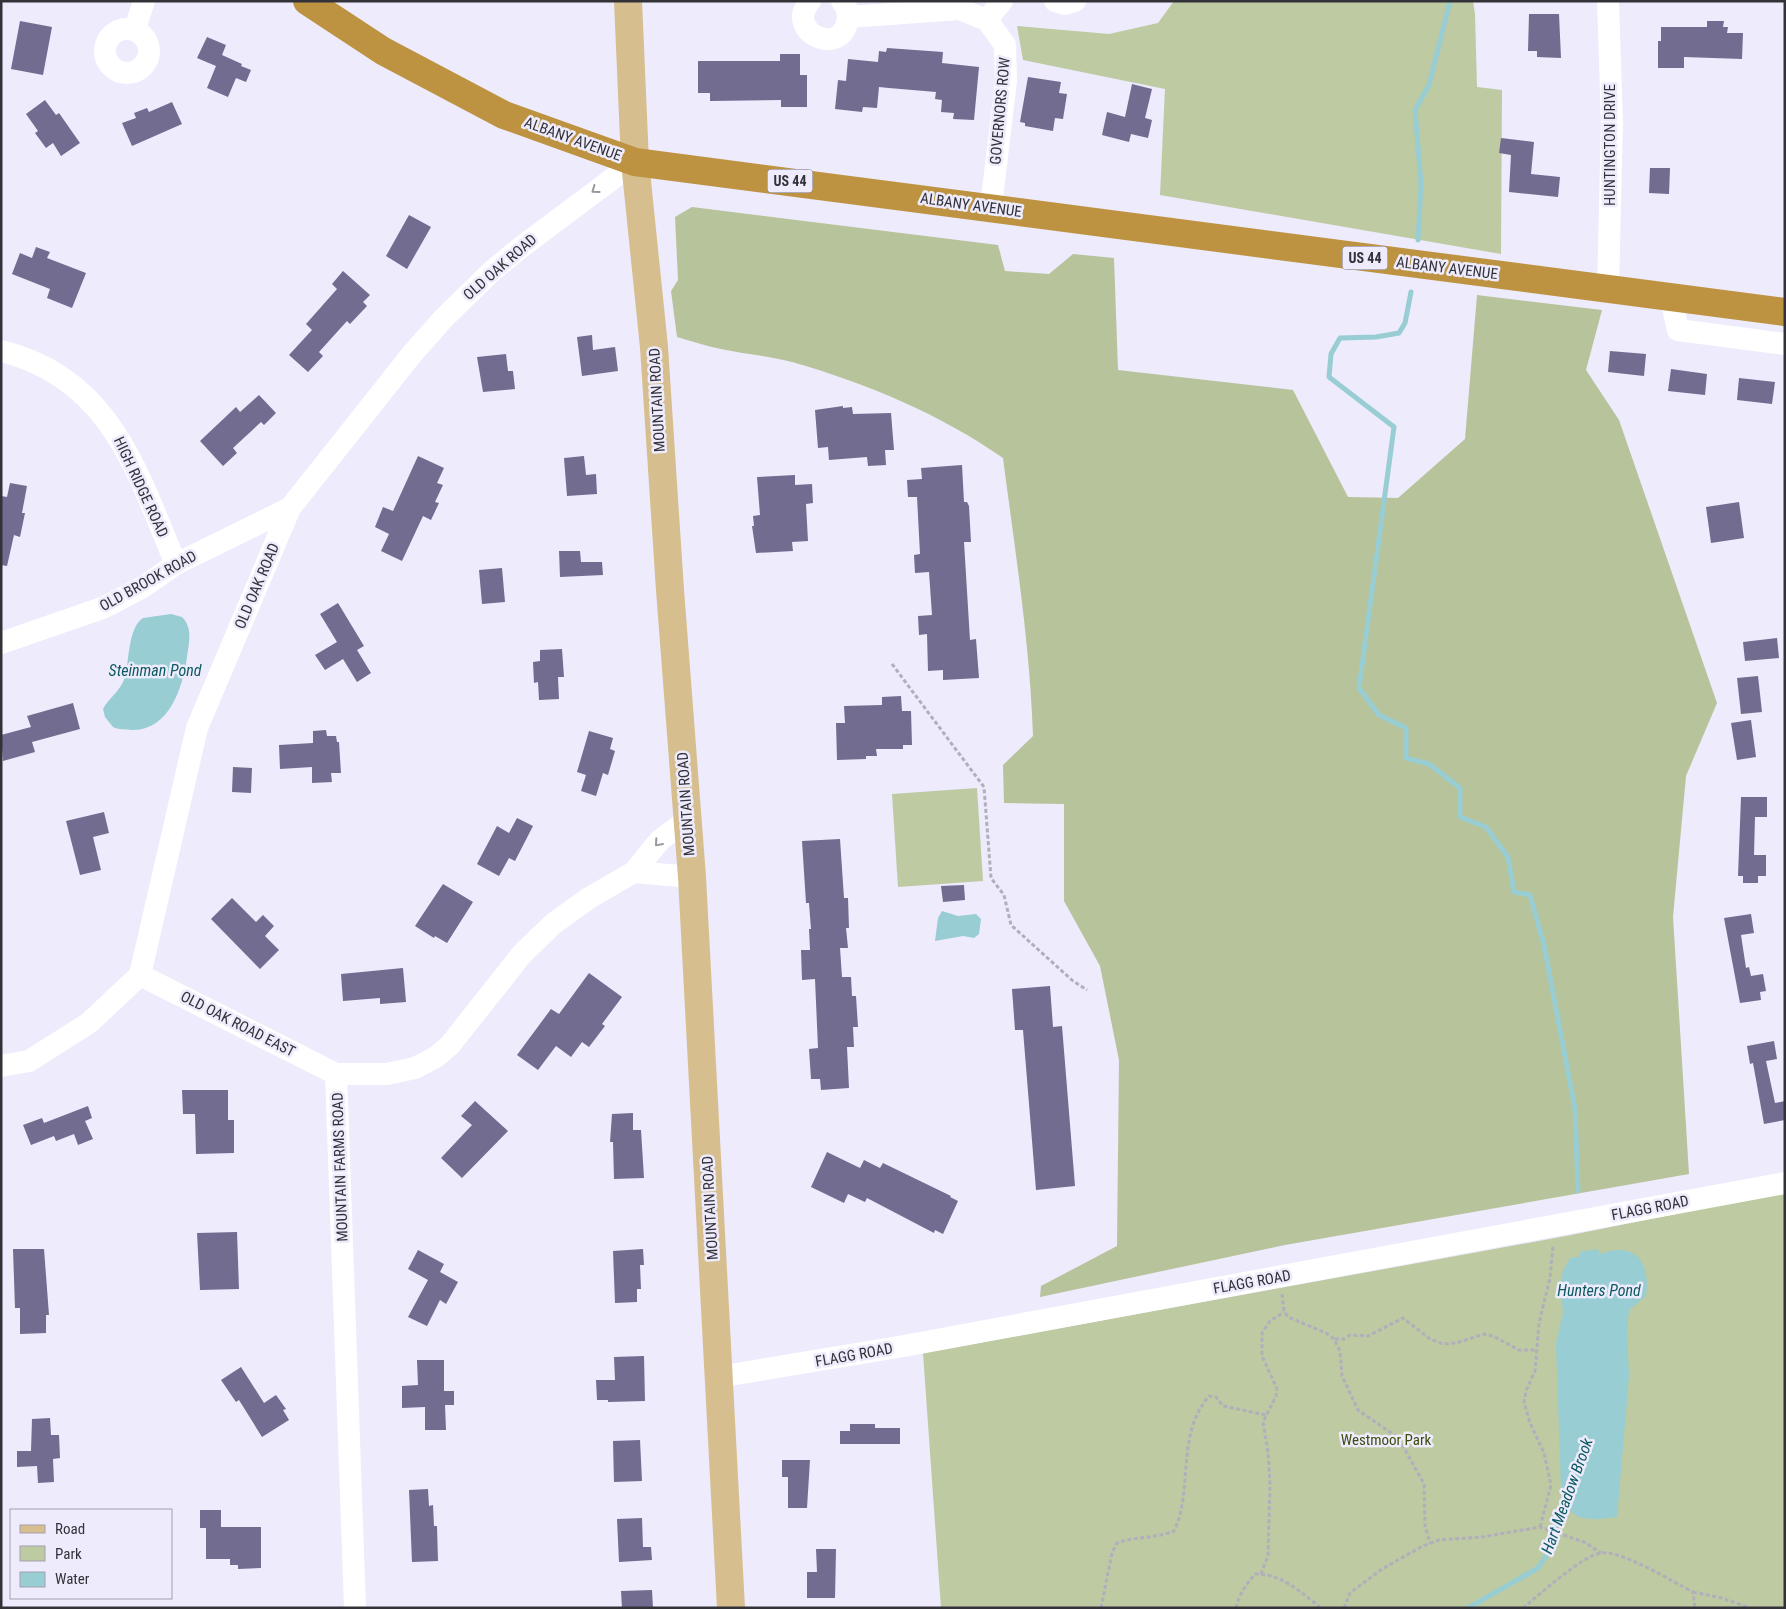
<svg xmlns="http://www.w3.org/2000/svg" width="1786" height="1609" font-family="'Roboto Condensed',sans-serif">
	<style>
		.green { fill: #bdcaa2 }
		.forest { fill: #b7c39b }
		.water { fill: #98cdd3 }
		.lines { fill: none; stroke-linecap: round; stroke-linejoin: round }
		.stream { stroke: #98cdd3; stroke-width: 5 }
		.building { fill: #716c90 }
		.path { stroke: #b1afbc; stroke-width: 3; stroke-dasharray: 4 2.5; stroke-linecap: butt }
		.minor { stroke: #fff; stroke-width: 22 }
		.major { stroke: #d7be8e; stroke-width: 28 }
		.highway { stroke: #bd9342; stroke-width: 28 }
		.oneway { stroke: #99989c }
		.labels { text-anchor: middle; dominant-baseline: central; stroke-width: 5; stroke-linejoin: round; paint-order: stroke }
		.shield { fill: #edebfc; stroke: #6b6a73; stroke-width: 1 }
		.shield-label { font-size: 14px; font-weight: bold; fill: #333238 }
		.street-label { font-size: 15px; fill: #333238; stroke: #edebfc }
		.park-label { font-size: 15px; fill: #3d4b0c; stroke: #edebfc }
		.water-label { font-size: 16px; font-style: italic; fill: #0e5a61; stroke: #edebfc }
	</style>
	<rect width="100%" height="100%" fill="#edebfc"/>
	<g class="green">
		<path d="M1174,1H1473L1475,14L1477,87L1502,90L1501,254L1160,195L1165,89L1023,60L1017,26L1109,34L1158,23Z"/>
		<path d="M977,788L983,881L898,887L892,794Z"/>
		<path d="M1785,1192V1608H941L923,1353L1566,1236Z"/>
	</g>
	<path class="forest" d="M692,207L998,245L1005,271L1049,274L1073,254L1114,258L1118,370L1293,390L1348,497L1398,498L1465,439L1477,295L1602,310L1586,370L1619,420L1717,703L1686,776L1673,917L1689,1174L1285,1245L1040,1297L1041,1286L1117,1246L1119,1060L1100,966L1064,901V804L1004,803L1003,765L1033,736C1030,643 1015,551 1003,458C940,414 866,383 792,362C769,356 744,354 721,349C706,346 692,341 677,337L671,291L678,280L675,217Z"/>
	<g class="water">
		<path d="M171,614L182,617C193,628 189,643 187,657C183,687 169,731 132,730C125,729 119,730 113,727L105,717L103,709C110,696 122,691 126,673C129,657 129,627 143,618Z"/>
		<path d="M942,911L958,916L976,914L981,919L979,934L974,938L963,936L935,941L938,918Z"/>
		<path d="M1598,1249L1599,1254C1606,1252 1613,1250 1619,1250C1645,1250 1649,1276 1646,1296L1629,1310L1627,1330L1629,1377L1617,1517C1586,1521 1569,1523 1561,1490L1556,1344L1563,1312L1560,1284L1563,1271L1570,1258L1579,1257L1580,1252Z"/>
	</g>
	<g class="lines">
		<g class="stream">
			<path d="M1418,240L1421,184L1415,110L1429,85L1450,1"/>
			<path d="M1411,292L1405,323L1399,333L1376,337L1340,338L1331,354L1329,377L1394,427L1359,688L1379,715L1406,728V758L1429,764L1460,788V817L1486,827L1508,857L1514,892L1530,895L1544,945L1575,1109L1578,1191"/>
			<path d="M1468,1608L1538,1568L1546,1556L1555,1526L1568,1502"/>
		</g>
	</g>
	<g class="building">
		<path d="M1529,14H1559L1561,58L1537,57V51H1528Z"/>
		<path d="M20,21L52,27L43,75L11,69Z"/>
		<path d="M1707,21H1724L1723,27H1728L1727,33H1743L1742,59L1684,57V68H1658V41H1661V27H1707Z"/>
		<path d="M207,37L226,45L222,55L242,64L241,66L251,70L246,82L236,78L228,97L207,88L216,66L197,58Z"/>
		<path d="M887,48L943,52L942,63L979,67L974,120L953,119L954,113L941,112L942,100L935,99L936,92L889,88L879,87L877,108L863,107L862,112L835,109L838,80L846,81L848,59L878,62L879,51L886,52Z"/>
		<path d="M780,54H800V75H807V107H781V100L710,101V93H698V61H780Z"/>
		<path d="M1028,77L1061,82L1059,93L1067,94L1063,119L1055,118L1053,131L1025,126V123L1020,122Z"/>
		<path d="M1132,84L1152,89L1145,118L1152,120L1148,138L1131,134L1129,142L1102,135L1107,112L1125,117Z"/>
		<path d="M45,100L56,115L59,113L80,143L61,156L53,143L46,148L35,133L38,131L26,114Z"/>
		<path d="M172,102L182,124L132,146L122,123L136,118L134,113L147,108L149,112Z"/>
		<path d="M1501,138L1534,142L1531,174L1560,177L1558,197L1509,192L1511,155L1499,153Z"/>
		<path d="M1650,168H1670L1669,194L1649,193Z"/>
		<path d="M409,215L431,227L407,269L386,256Z"/>
		<path d="M36,247L50,252L47,258L86,273L72,308L47,298L50,289L12,274L20,253L32,258Z"/>
		<path d="M343,271L370,295L363,302L367,306L350,324L347,321L319,352L323,356L308,372L289,355L312,330L306,324L337,289L332,284Z"/>
		<path d="M592,335L593,350L615,347L618,371L582,376L577,337Z"/>
		<path d="M1610,351L1646,354L1644,376L1608,372Z"/>
		<path d="M506,354L508,371H513L515,389L483,392L477,357Z"/>
		<path d="M1671,369L1707,374L1705,395L1668,391Z"/>
		<path d="M1739,378L1775,382L1772,404L1737,400Z"/>
		<path d="M259,395L276,413L264,425L261,422L233,448L237,453L223,466L200,441L236,407L240,412Z"/>
		<path d="M843,406V408L852,407L853,414L891,413L894,450H885L886,465L868,466L867,457L829,460L828,447L818,448L815,410Z"/>
		<path d="M418,456L444,468L437,483L443,485L435,502L439,503L431,520L423,516L402,561L381,551L389,534L375,527L383,507L393,511Z"/>
		<path d="M584,456L586,475L596,474L597,494L567,496L564,458Z"/>
		<path d="M962,465L964,502H967L969,506L971,542H964L970,640L976,639L979,678L943,680V670L928,671L927,634L919,635L918,616L932,615L929,572L915,573L914,555L920,554L917,497H908L907,480L922,479L921,468Z"/>
		<path d="M795,475V485L812,484L813,503L806,504L808,541L792,542L793,551L756,553L752,526H754L753,516L760,515L757,477Z"/>
		<path d="M10,483L27,486L22,513H25L20,537L14,535L7,566L1,565V496L7,497Z"/>
		<path d="M1739,502L1744,538L1711,543L1706,507Z"/>
		<path d="M559,551H580L581,562H602L603,575L560,577Z"/>
		<path d="M502,568L505,602L482,604L479,570Z"/>
		<path d="M338,603L364,646L357,650L371,673L357,682L343,659L325,670L315,655L337,642L320,614Z"/>
		<path d="M1777,638L1779,658L1745,661L1743,642Z"/>
		<path d="M562,649L564,677H558L559,699L539,700L538,682L534,683L533,662L540,661V650Z"/>
		<path d="M1758,676L1762,712L1741,714L1737,678Z"/>
		<path d="M901,696L902,711H911L912,745H903V749H876L877,756H866V759L837,760L836,723H845L844,706L882,705V697Z"/>
		<path d="M73,703L80,729L32,742L35,752L3,761L1,735L31,727L27,716Z"/>
		<path d="M1751,720L1756,757L1737,760L1731,723Z"/>
		<path d="M326,730L327,736H336L337,742H339L341,773H331L332,782L312,783V767L280,769L279,745L313,743V731Z"/>
		<path d="M589,731L613,738L610,749L615,751L608,775L603,773L596,796L581,791L586,775L577,772Z"/>
		<path d="M233,767L252,768L251,793L232,792Z"/>
		<path d="M1741,797H1767V817H1755L1754,855H1766V876H1758V883H1743V876H1738Z"/>
		<path d="M104,812L109,833L93,837L101,870L80,875L66,821Z"/>
		<path d="M517,818L533,826L515,861L509,858L499,876L477,864L497,826L509,833Z"/>
		<path d="M840,839L844,898H848L849,928H846L848,948H840L842,977H851L852,996H856L858,1027H853L854,1047H847L849,1088L821,1090L820,1079H811L809,1049L818,1048L815,979L802,980L801,950H810L809,929H811L809,903H806L802,841Z"/>
		<path d="M443,884L473,902L447,943L435,936L434,938L415,926Z"/>
		<path d="M964,885L965,900L943,902L941,886Z"/>
		<path d="M232,898L256,922L263,915L274,926L265,936L279,950L260,969L211,919Z"/>
		<path d="M1751,914L1754,933L1741,935L1746,968L1749,967L1751,976L1763,974L1766,991L1760,992L1761,1000L1740,1003L1724,918Z"/>
		<path d="M403,968L406,1002L380,1004V998L343,1001L341,974Z"/>
		<path d="M589,973L622,997L602,1024L605,1026L589,1047L582,1042L571,1057L556,1046L538,1070L517,1055L551,1009L559,1014Z"/>
		<path d="M1050,986L1053,1027L1062,1026L1075,1186L1036,1190L1023,1030H1015L1012,989Z"/>
		<path d="M1774,1041L1777,1059L1766,1061L1775,1103L1785,1101V1120L1764,1124L1753,1063L1750,1064L1747,1046Z"/>
		<path d="M182,1090H228V1120H234V1153L196,1154L195,1114H183Z"/>
		<path d="M475,1101L508,1131L462,1178L441,1158L472,1125L461,1116Z"/>
		<path d="M88,1106L92,1118L85,1121L93,1139L78,1145L74,1134L56,1141L54,1136L31,1145L23,1125L42,1118L44,1123Z"/>
		<path d="M633,1113V1130H641L644,1178L614,1179L613,1142H610L612,1114Z"/>
		<path d="M827,1152L860,1168L864,1160L880,1168L883,1163L951,1196L950,1197L958,1201L943,1234L935,1230L934,1233L867,1198L865,1202L848,1194L844,1203L811,1187Z"/>
		<path d="M237,1232L239,1289L200,1290L197,1233Z"/>
		<path d="M13,1249H44L49,1315H46V1333L20,1334V1308H15Z"/>
		<path d="M643,1249L644,1265H640L641,1289H637V1302L615,1303L613,1251Z"/>
		<path d="M418,1250L444,1264L440,1272L458,1282L446,1304L440,1300L427,1326L408,1317L428,1280L408,1269Z"/>
		<path d="M644,1356L645,1401L608,1402V1400H597L596,1380H615L614,1357Z"/>
		<path d="M417,1360H444V1391H454V1405H445L446,1430H425V1407L402,1408V1386L418,1385Z"/>
		<path d="M241,1367L264,1403L276,1395L286,1409L283,1410L289,1420L262,1437L239,1400L236,1402L221,1380Z"/>
		<path d="M50,1418L51,1435H59L60,1458L53,1459L54,1482L38,1483L37,1466L17,1467V1451H31L32,1419Z"/>
		<path d="M850,1424H875V1428H900V1444H840V1431H850Z"/>
		<path d="M640,1440L642,1481L614,1482L613,1441Z"/>
		<path d="M782,1460H810L807,1508H788V1477H782Z"/>
		<path d="M428,1489L429,1506L433,1505L434,1526H437L438,1561L412,1562L409,1490Z"/>
		<path d="M200,1510H221V1527H261V1568L238,1569V1565H230V1559H206V1528H200Z"/>
		<path d="M642,1518L643,1547H651L652,1560L619,1562L617,1519Z"/>
		<path d="M816,1549H836L835,1598H807V1572H817Z"/>
		<path d="M652,1590L653,1608H622L621,1591Z"/>
	</g>
	<g class="lines">
		<g class="path">
			<path d="M892,664L984,787L991,878L1004,895L1011,925L1073,981L1087,990"/>
			<path d="M1282,1294L1284,1311L1288,1317L1326,1333L1334,1339L1340,1351L1342,1376L1358,1410L1397,1437L1403,1446L1424,1484L1425,1526L1430,1543"/>
			<path d="M1335,1339H1344L1350,1335L1368,1336L1403,1318L1430,1339L1443,1344L1456,1343L1484,1334L1493,1336L1519,1350H1535"/>
			<path d="M1540,1527L1551,1485L1544,1453L1530,1423L1524,1402L1526,1391L1535,1371L1539,1323L1550,1278L1553,1245"/>
			<path d="M1261,1574L1268,1556L1270,1484L1268,1452L1263,1422L1276,1396L1277,1389L1262,1356V1333L1270,1321L1284,1312"/>
			<path d="M1693,1592L1722,1598L1750,1608"/>
			<path d="M1101,1608L1112,1553L1117,1543C1136,1536 1154,1539 1174,1531C1194,1490 1175,1436 1209,1396L1216,1397L1223,1406L1266,1415"/>
			<path d="M1236,1608C1239,1594 1246,1585 1255,1574C1281,1573 1302,1593 1321,1608"/>
			<path d="M1344,1608L1350,1593L1382,1569L1423,1546L1439,1540L1482,1537L1540,1527L1584,1542L1601,1553"/>
			<path d="M1523,1608C1539,1595 1583,1555 1601,1553C1622,1550 1673,1582 1693,1592L1695,1608"/>
		</g>
		<g class="minor">
			<path d="M810,1C784,31 839,57 847,23C849,15 848,8 842,1"/>
			<path d="M1055,1L1065,4L1075,1"/>
			<path d="M849,17L959,9L987,20L1005,45L1006,81L991,207"/>
			<path d="M987,20L1002,1"/>
			<circle cx="127" cy="51" r="22"/>
			<path d="M135,29L144,1"/>
			<path d="M1608,289L1612,122L1608,1"/>
			<path d="M1671,298L1678,330L1785,344"/>
			<path d="M1,351C111,378 137,472 176,564"/>
			<path d="M1,643L105,607L143,587L176,564L290,508"/>
			<path d="M634,872L692,877"/>
			<path d="M140,975L336,1074H387L415,1068L436,1057L450,1045L522,954L553,924L589,898L634,872L660,840L687,820"/>
			<path d="M1,1066L29,1061L89,1023L140,975L197,728L290,508L412,354L443,319L491,272L520,248L635,162"/>
			<path d="M336,1074L355,1608"/>
			<path d="M718,1377L904,1346L1785,1183"/>
		</g>
		<path class="major" d="M628,1L635,162L654,347L670,590L692,877L731,1608"/>
		<path class="highway" d="M307,1L383,51L504,115L635,162L1785,312"/>
	</g>
	<defs><path id="oneway-chevron" d="M-2-3.5L2.5 0L-2 3.5" fill="none" stroke-width="1.6" stroke-linecap="round" stroke-linejoin="round" transform="scale(1.25)"/></defs>
	<g class="oneway">
		<use href="#oneway-chevron" transform="translate(595 190) rotate(144)"/>
		<use href="#oneway-chevron" transform="translate(658 843) rotate(131)"/>
	</g>
	<g class="labels">
		<g class="shield">
			<rect x="767.5" y="169.5" width="45" height="23" rx="4"/>
			<rect x="1342.5" y="246.5" width="45" height="23" rx="4"/>
		</g>
		<g class="shield-label">
			<text x="790" y="181">US 44</text>
			<text x="1365" y="258">US 44</text>
		</g>
		<g class="street-label">
			<text transform="translate(1000 111) rotate(-85)">GOVERNORS ROW</text>
			<text transform="translate(573 139) rotate(20)">ALBANY AVENUE</text>
			<text transform="translate(1610 145) rotate(-90)">HUNTINGTON DRIVE</text>
			<text transform="translate(971 205) rotate(8)">ALBANY AVENUE</text>
			<text transform="translate(500 267) rotate(-41)">OLD OAK ROAD</text>
			<text transform="translate(1447 268) rotate(7)">ALBANY AVENUE</text>
			<text transform="translate(657 400) rotate(-93)">MOUNTAIN ROAD</text>
			<text transform="translate(141 487) rotate(65)">HIGH RIDGE ROAD</text>
			<text transform="translate(148 581) rotate(-29)">OLD BROOK ROAD</text>
			<text transform="translate(257 586) rotate(-67)">OLD OAK ROAD</text>
			<text transform="translate(686 804) rotate(-94)">MOUNTAIN ROAD</text>
			<text transform="translate(238 1024) rotate(27)">OLD OAK ROAD EAST</text>
			<text transform="translate(340 1167) rotate(-92)">MOUNTAIN FARMS ROAD</text>
			<text transform="translate(710 1208) rotate(-93)">MOUNTAIN ROAD</text>
			<text transform="translate(1650 1208) rotate(-11)">FLAGG ROAD</text>
			<text transform="translate(1252 1282) rotate(-10)">FLAGG ROAD</text>
			<text transform="translate(854 1355) rotate(-10)">FLAGG ROAD</text>
		</g>
		<g class="park-label">
			<text x="1386" y="1440">Westmoor Park</text>
		</g>
		<g class="water-label">
			<text x="155" y="670">Steinman Pond</text>
			<text x="1599" y="1290">Hunters Pond</text>
			<text transform="translate(1567 1496) rotate(-70)">Hart Meadow Brook</text>
		</g>
	</g>
	<rect width="1786" height="1609" fill="none" stroke="#333238" stroke-width="5"/>
	<rect x="10" y="1509" width="162" height="90" fill="#edebfc" stroke="#a3a1ae"/>
	<rect x="20" y="1525" width="25" height="8" fill="#d7be8e" stroke="#a3a1ae"/>
	<text x="55" y="1534" font-size="15" fill="#333238">Road</text>
	<rect x="20" y="1546" width="25" height="15" fill="#bdcaa2" stroke="#a3a1ae"/>
	<text x="55" y="1559" font-size="15" fill="#333238">Park</text>
	<rect x="20" y="1572" width="25" height="15" fill="#98cdd3" stroke="#a3a1ae"/>
	<text x="55" y="1584" font-size="15" fill="#333238">Water</text>
</svg>
